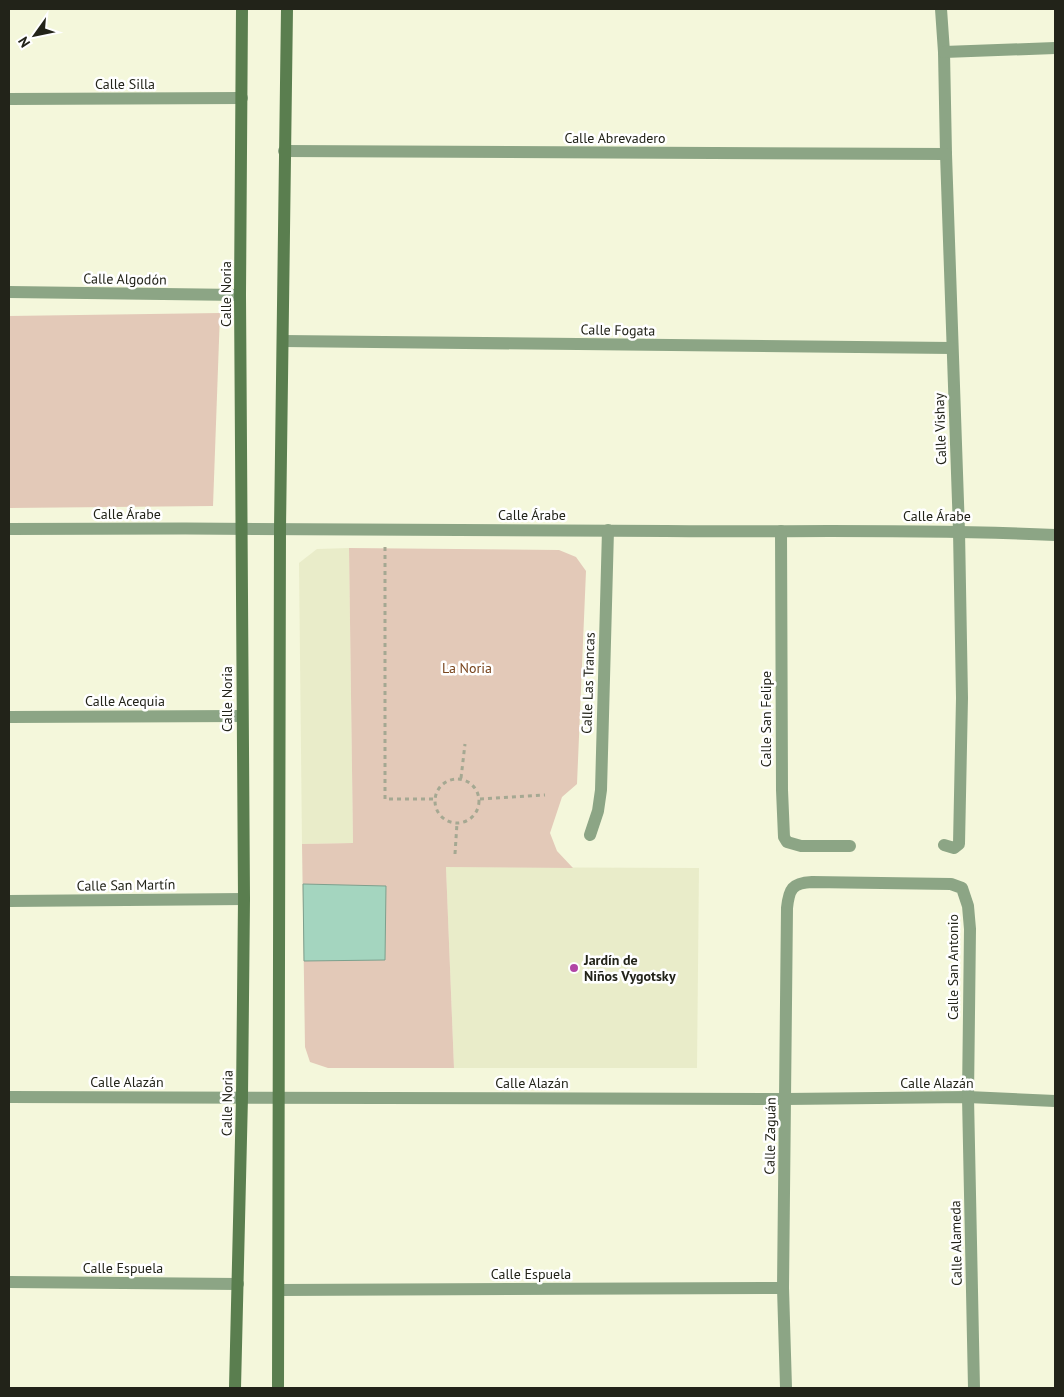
<svg xmlns="http://www.w3.org/2000/svg" width="1064" height="1397" font-family="'PT Sans',sans-serif">
	<style>
		.built { fill: #e9ecc9 }
		.green { fill: #e3c9b8 }
		.water { fill: #a4d5bf; stroke: #7da08d }
		.lines { fill: none; stroke-linecap: round; stroke-linejoin: round }
		.path { stroke: #a5a892; stroke-width: 3; stroke-dasharray: 4 4; stroke-linecap: butt }
		.street { stroke: #8ca585; stroke-width: 12 }
		.secondary { stroke: #5a7e4f; stroke-width: 12 }
		.poi-dot { fill: #b145a5; stroke: #fff; stroke-width: 2 }
		.labels { text-anchor: middle; dominant-baseline: central; stroke-width: 5; stroke-linejoin: round; paint-order: stroke }
		.street-label { font-size: 14px; fill: #222319; stroke: #fff }
		.park-label { font-size: 14px; fill: #78441c; stroke: #fff }
		.poi-label { font-size: 14px; font-weight: bold; fill: #222319; stroke: #fff; text-anchor: start }
	</style>
	<rect width="100%" height="100%" fill="#f4f7db"/>
	<g class="built">
		<path d="M349,548L353,843L302,844L299,563L317,549Z"/>
		<path d="M446,867L699,868L697,1068H454Z"/>
	</g>
	<g class="green">
		<path d="M220,313L213,506L9,508V316Z"/>
		<path d="M349,548L559,550L576,557L586,571L577,784L562,797L550,833L557,851L573,868L446,867L454,1068H328L310,1062L305,1047L302,844L353,843Z"/>
	</g>
	<path class="water" d="M303,884L386,886L385,960L304,961Z"/>
	<g class="lines">
		<g class="path">
			<path d="M385,547V799H435"/>
			<path d="M461,778L465,744"/>
			<circle cx="457" cy="801" r="22"/>
			<path d="M480,799L545,795"/>
			<path d="M455,854L457,823"/>
		</g>
		<g class="street">
			<path d="M941,9L944,52L946,154L959,531L962,698L959,844L954,848L944,845"/>
			<path d="M944,52L1055,48"/>
			<path d="M9,99L242,98"/>
			<path d="M284,151L946,154"/>
			<path d="M9,292L240,295"/>
			<path d="M283,341L952,348"/>
			<path d="M9,529C228,528 447,529 666,531C796,532 926,529 1055,535"/>
			<path d="M781,531L782,790L784,837L787,842L801,846H850"/>
			<path d="M9,717L242,716"/>
			<path d="M590,835L598,811L601,790L608,530"/>
			<path d="M9,901L244,899"/>
			<path d="M9,1097L786,1099L968,1097L1055,1101"/>
			<path d="M9,1282L238,1284"/>
			<path d="M279,1290L783,1288"/>
			<path d="M786,1388L783,1288L787,908C789,889 792,883 812,882L951,884L962,888L968,906L970,929L968,1097L974,1388"/>
		</g>
		<g class="secondary">
			<path d="M235,1388L242,1097L244,899L240,295L242,9"/>
			<path d="M278,1388L280,528L287,9"/>
		</g>
	</g>
	<circle class="poi-dot" cx="574" cy="968" r="5"/>
	<g class="labels">
		<g class="street-label">
			<text x="125" y="84">Calle Silla</text>
			<text x="615" y="138">Calle Abrevadero</text>
			<text transform="translate(125 279) rotate(1)">Calle Algodón</text>
			<text transform="translate(226 294) rotate(-90)">Calle Noria</text>
			<text transform="translate(618 330) rotate(1)">Calle Fogata</text>
			<text transform="translate(940 429) rotate(-92)">Calle Vishay</text>
			<text x="127" y="514">Calle Árabe</text>
			<text x="532" y="515">Calle Árabe</text>
			<text x="937" y="516">Calle Árabe</text>
			<text transform="translate(588 683) rotate(-88)">Calle Las Trancas</text>
			<text transform="translate(227 699) rotate(-90)">Calle Noria</text>
			<text x="125" y="701">Calle Acequia</text>
			<text transform="translate(766 719) rotate(-90)">Calle San Felipe</text>
			<text transform="translate(126 885) rotate(-1)">Calle San Martín</text>
			<text transform="translate(953 967) rotate(-90)">Calle San Antonio</text>
			<text x="127" y="1082">Calle Alazán</text>
			<text x="532" y="1083">Calle Alazán</text>
			<text x="937" y="1083">Calle Alazán</text>
			<text transform="translate(227 1103) rotate(-89)">Calle Noria</text>
			<text transform="translate(770 1136) rotate(-89)">Calle Zaguán</text>
			<text transform="translate(956 1243) rotate(-91)">Calle Alameda</text>
			<text x="123" y="1268">Calle Espuela</text>
			<text x="531" y="1274">Calle Espuela</text>
		</g>
		<g class="park-label">
			<text x="467" y="668">La Noria</text>
		</g>
		<g class="poi-label">
			<text x="584" y="960">Jardín de<tspan x="584" dy="16">Niños Vygotsky</tspan></text>
		</g>
	</g>
	<rect width="1064" height="1397" fill="none" stroke="#222319" stroke-width="20"/>
	<g transform="translate(35 35) rotate(237)" stroke="#ffffff" stroke-width="4" paint-order="stroke">
	<path d="M0-4L9 19L0 12L-9 19Z" fill="#222319"/>
	<text y="-8" font-size="14" font-weight="bold" text-anchor="middle" fill="#222319">N</text>
	</g>
</svg>
